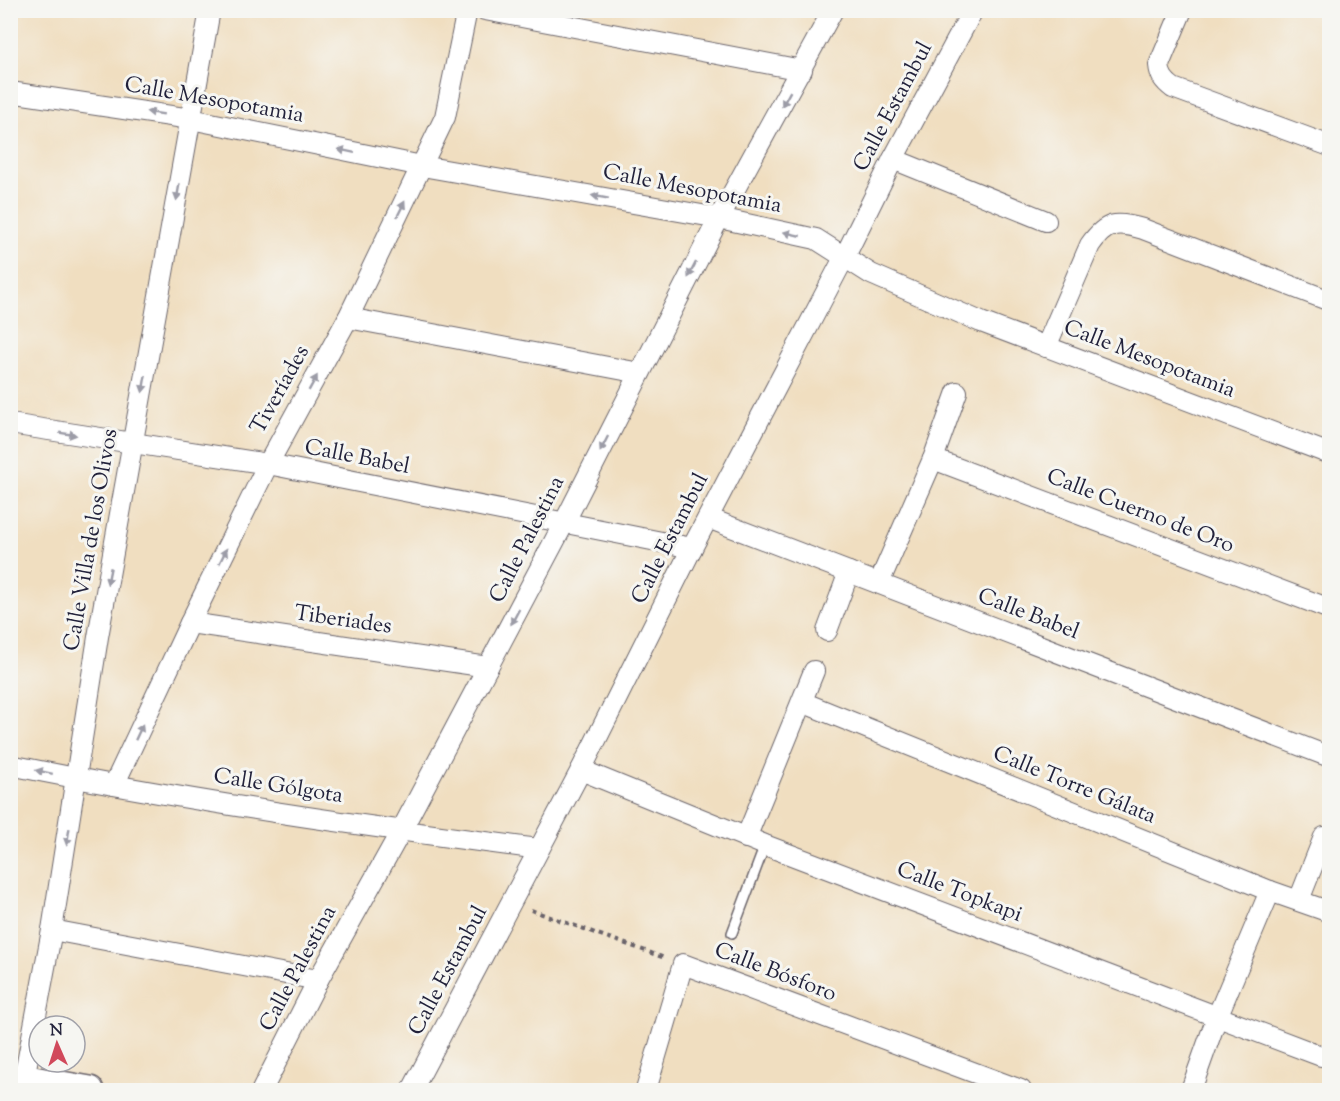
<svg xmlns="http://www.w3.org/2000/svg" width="1340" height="1101" font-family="'Sorts Mill Goudy',serif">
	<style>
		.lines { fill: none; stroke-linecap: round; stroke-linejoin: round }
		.lane-casing { stroke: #6a646a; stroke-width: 12 }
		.street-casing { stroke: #6a646a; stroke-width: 22 }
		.secondary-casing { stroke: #6a646a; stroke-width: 30 }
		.path { stroke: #6a646a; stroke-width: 4; stroke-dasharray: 4.5 4.5; stroke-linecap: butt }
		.lane { stroke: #fff; stroke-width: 9 }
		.street { stroke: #fff; stroke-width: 20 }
		.secondary { stroke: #fff; stroke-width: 27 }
		.oneway { fill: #9c9ca7 }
		.labels { text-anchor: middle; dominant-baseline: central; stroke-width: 6; stroke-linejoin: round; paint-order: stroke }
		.street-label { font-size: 22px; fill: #22223b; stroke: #f6f6f2 }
	</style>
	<rect width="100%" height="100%" fill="#f6f6f2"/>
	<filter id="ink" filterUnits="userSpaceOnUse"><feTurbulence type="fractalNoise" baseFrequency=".0167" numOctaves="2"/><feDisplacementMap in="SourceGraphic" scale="12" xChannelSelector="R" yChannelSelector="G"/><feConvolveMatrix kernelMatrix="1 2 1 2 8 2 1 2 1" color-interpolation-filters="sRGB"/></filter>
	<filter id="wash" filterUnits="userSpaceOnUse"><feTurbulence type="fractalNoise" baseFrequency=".008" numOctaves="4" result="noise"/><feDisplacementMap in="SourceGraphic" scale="24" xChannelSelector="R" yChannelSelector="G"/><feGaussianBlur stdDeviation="1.35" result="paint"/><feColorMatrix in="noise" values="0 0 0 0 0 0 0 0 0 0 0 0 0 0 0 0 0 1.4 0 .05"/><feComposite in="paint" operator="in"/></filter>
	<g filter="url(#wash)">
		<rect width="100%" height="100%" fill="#f0dec0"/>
	</g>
	<g filter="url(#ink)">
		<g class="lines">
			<g class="lane-casing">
				<path id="lane" d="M732,933L765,845"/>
			</g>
			<g class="street-casing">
				<g id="street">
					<path d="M485,10L802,70"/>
					<path d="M1182,10L1159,65C1160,76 1164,81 1173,88L1330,146"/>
					<path d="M10,92L191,119L422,166L719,218L816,239L871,274L981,322L1330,454"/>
					<path d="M893,159L1046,221"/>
					<path d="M348,318L640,373"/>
					<path d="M1046,347L1090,245C1106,222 1116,221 1143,229L1330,301"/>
					<path d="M10,424L268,464L692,548"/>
					<path d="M933,459L1330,609"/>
					<path d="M708,518L1330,757"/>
					<path d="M879,583L933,459L957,392"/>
					<path d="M190,623L488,667"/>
					<path d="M827,631L849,572"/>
					<path d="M802,702L1270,891L1330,912"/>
					<path d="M10,765C185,801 362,826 539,849"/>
					<path d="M581,770L765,845L1321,1056"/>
					<path d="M114,785L190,623L268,464L348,318L445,117L467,10"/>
					<path d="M746,838L814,671"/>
					<path d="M1299,900L1324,837"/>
					<path d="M52,930L318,980"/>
					<path d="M24,1079L52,930L98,637L210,10"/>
					<path d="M262,1090L318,980L401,831L564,523L719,218L833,10"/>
					<path d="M412,1090L581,770L692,548L845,256L893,159L973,10"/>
					<path d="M646,1090L683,964L1021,1090"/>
					<path d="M1191,1090L1217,1017L1270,891"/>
				</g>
			</g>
			<g class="secondary-casing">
				<path id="secondary" d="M10,1076L90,1090"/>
			</g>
			<path class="path" d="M531,910L665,958"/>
			<use href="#lane" class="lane"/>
			<use href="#street" class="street"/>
			<use href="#secondary" class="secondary"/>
		</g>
		<defs><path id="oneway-solid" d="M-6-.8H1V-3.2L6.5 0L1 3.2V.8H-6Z" transform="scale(1.5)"/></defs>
		<g class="oneway">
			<use href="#oneway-solid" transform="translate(786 99) rotate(119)"/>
			<use href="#oneway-solid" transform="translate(155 113) rotate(-171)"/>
			<use href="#oneway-solid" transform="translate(346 151) rotate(-168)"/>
			<use href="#oneway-solid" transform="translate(178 192) rotate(100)"/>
			<use href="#oneway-solid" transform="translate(600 197) rotate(-170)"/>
			<use href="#oneway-solid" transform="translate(401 209) rotate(-64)"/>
			<use href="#oneway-solid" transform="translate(792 234) rotate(-167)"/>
			<use href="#oneway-solid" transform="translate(692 270) rotate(117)"/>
			<use href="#oneway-solid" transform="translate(313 383) rotate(-61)"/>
			<use href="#oneway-solid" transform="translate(144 384) rotate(100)"/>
			<use href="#oneway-solid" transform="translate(68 434) rotate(9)"/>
			<use href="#oneway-solid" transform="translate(604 444) rotate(117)"/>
			<use href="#oneway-solid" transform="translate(223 556) rotate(-64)"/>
			<use href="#oneway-solid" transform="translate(109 576) rotate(101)"/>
			<use href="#oneway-solid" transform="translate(515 617) rotate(118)"/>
			<use href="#oneway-solid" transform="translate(139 732) rotate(-65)"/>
			<use href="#oneway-solid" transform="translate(44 772) rotate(-168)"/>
			<use href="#oneway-solid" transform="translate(68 837) rotate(99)"/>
		</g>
	</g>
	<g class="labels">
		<g class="street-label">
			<text transform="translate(214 101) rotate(10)">Calle Mesopotamia</text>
			<text transform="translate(894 107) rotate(-62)">Calle Estambul</text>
			<text transform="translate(692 190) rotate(11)">Calle Mesopotamia</text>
			<text transform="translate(1149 360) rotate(21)">Calle Mesopotamia</text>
			<text transform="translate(281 390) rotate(-61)">Tiveríades</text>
			<text transform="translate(357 458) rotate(11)">Calle Babel</text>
			<text transform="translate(1140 512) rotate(21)">Calle Cuerno de Oro</text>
			<text transform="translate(671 539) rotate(-63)">Calle Estambul</text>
			<text transform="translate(92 540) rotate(-80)">Calle Villa de los Olivos</text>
			<text transform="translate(528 540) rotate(-63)">Calle Palestina</text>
			<text transform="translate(1028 615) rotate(21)">Calle Babel</text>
			<text transform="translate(343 621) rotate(8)">Tiberiades</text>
			<text transform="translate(1074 786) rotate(22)">Calle Torre Gálata</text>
			<text transform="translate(278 787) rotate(9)">Calle Gólgota</text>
			<text transform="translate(959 893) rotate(21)">Calle Topkapi</text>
			<text transform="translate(299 969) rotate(-62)">Calle Palestina</text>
			<text transform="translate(449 971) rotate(-62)">Calle Estambul</text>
			<text transform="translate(775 973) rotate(21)">Calle Bósforo</text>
		</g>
	</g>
	<rect width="1340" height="1101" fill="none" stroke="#f6f6f2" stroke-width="36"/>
	<g transform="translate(57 1044) rotate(357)"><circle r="28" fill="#f6f6f2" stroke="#a1a1a9" stroke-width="1.5"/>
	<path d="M0-4.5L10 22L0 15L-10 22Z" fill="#d1495b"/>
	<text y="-9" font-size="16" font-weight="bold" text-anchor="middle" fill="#22223b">N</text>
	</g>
</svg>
